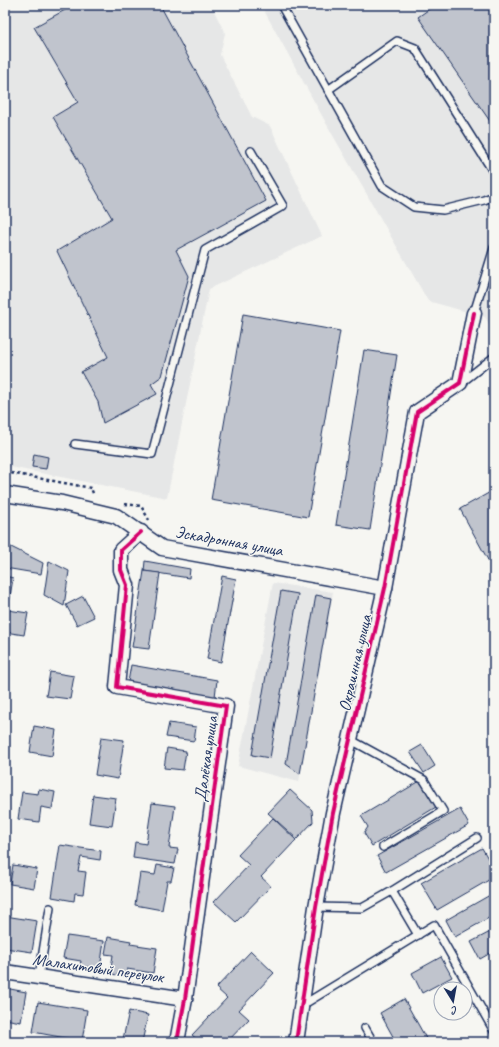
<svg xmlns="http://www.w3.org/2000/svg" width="499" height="1047" font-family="Caveat,sans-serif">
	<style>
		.built { fill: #e6e7e7 }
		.building { fill: #c0c4cd; stroke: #1b2f5e }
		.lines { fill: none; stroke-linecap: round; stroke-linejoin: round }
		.lane-casing { stroke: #1b2f5e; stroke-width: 10 }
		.street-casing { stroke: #1b2f5e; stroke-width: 17 }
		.path { stroke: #1b2f5e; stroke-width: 2.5; stroke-dasharray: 3 3; stroke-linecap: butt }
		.lane { stroke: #f6f6f2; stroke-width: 7 }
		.street { stroke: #f6f6f2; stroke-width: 14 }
		.cycleway-casing { stroke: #f6f6f2; stroke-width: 6 }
		.cycleway { stroke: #d6006c; stroke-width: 4 }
		.labels { text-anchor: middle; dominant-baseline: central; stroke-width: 3; stroke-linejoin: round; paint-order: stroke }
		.street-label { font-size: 17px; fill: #1b2f5e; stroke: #f6f6f2 }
	</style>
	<rect width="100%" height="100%" fill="#f6f6f2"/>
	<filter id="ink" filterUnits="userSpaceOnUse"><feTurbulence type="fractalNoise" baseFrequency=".025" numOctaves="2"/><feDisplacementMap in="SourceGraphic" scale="8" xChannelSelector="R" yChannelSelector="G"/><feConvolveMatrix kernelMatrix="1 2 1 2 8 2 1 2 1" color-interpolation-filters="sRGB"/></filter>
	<g filter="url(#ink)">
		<g class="built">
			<path d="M5,5H211L225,33L220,55L252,117L270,126L322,236L209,289L167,498L5,466Z"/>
			<path d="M261,5H494V333L485,317L428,301L331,132Z"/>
			<path d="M273,583L333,592L299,782L238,766Z"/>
		</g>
		<g class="building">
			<path d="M74,5H160L266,201L176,250L189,276L162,376L151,384L157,394L103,423L98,402L81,372L108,357L57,251L112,218L53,117L78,102L34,27Z"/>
			<path d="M435,5H494V127L418,17Z"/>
			<path d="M243,314L340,331L308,517L211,500Z"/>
			<path d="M364,350L397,355L370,530L336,525Z"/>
			<path d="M34,454L48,457L46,469L32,467Z"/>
			<path d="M494,490V571L460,509Z"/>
			<path d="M5,544L43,563L41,574L5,568Z"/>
			<path d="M49,561L69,571L64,606L44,595Z"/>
			<path d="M145,561L190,569L189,578L144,571Z"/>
			<path d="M144,571L160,573L149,649L132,647Z"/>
			<path d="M5,576L13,578L8,610L28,613L24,635L5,632Z"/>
			<path d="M222,576L236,579L221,662L207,659Z"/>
			<path d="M281,591L298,594L270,758L252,755Z"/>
			<path d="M316,595L331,598L300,774L286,764Z"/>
			<path d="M83,596L94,617L77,625L66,605Z"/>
			<path d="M131,665L217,680L215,697L128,682Z"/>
			<path d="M50,672L74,676L70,699L46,696Z"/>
			<path d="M169,723L196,727L194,741L166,737Z"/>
			<path d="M34,726L56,730L52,756L30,752Z"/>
			<path d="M101,737L124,740L118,779L95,775Z"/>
			<path d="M422,745L435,766L424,773L410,752Z"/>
			<path d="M167,748L186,751L183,770L164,768Z"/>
			<path d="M420,781L436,807L372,846L364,833L368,827L361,816Z"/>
			<path d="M39,789L55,792L52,809L41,807L39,822L18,819L22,792L38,794Z"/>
			<path d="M290,790L312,810L313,822L297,839L268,813Z"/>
			<path d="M93,795L116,798L112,826L89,823Z"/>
			<path d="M152,803L175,806L169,848L178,849L175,864L133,858L135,842L146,844Z"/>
			<path d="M460,809L469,825L386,872L377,856Z"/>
			<path d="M273,818L296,840L261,877L271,886L236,922L214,902L249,865L238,855Z"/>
			<path d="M60,845L101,851L100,860L81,857L78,871L86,872L83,894L75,893L74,901L52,897Z"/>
			<path d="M482,848L494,869V877L437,910L421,883Z"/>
			<path d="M13,865L37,869L34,888L10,884Z"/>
			<path d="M157,865L174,868L171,881H167L162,910L135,905L140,873L155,875Z"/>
			<path d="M490,895L494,901V915L455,937L446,920Z"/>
			<path d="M5,916L37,921L32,952L5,948Z"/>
			<path d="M494,930V951L480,959L471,942Z"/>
			<path d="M67,936L104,941L100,969L80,966L81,961L63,958Z"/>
			<path d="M108,937L131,941L130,944L157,948L153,973L127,969L126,976L110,974L113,955L105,954Z"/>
			<path d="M251,951L274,973L239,1010L249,1019L227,1042H200L192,1035L227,998L216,988Z"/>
			<path d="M441,957L452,977L422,993L412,973Z"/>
			<path d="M5,988L26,992L21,1022L5,1019Z"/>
			<path d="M404,999L428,1042H396L380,1013Z"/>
			<path d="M38,1002L87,1010L82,1041L33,1032Z"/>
			<path d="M129,1011L148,1015L142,1042L123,1039Z"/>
		</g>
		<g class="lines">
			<g class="lane-casing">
				<g id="lane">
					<path d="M281,5L382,186L414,207L443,210L484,200L494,196"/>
					<path d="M328,90L397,41L415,48L494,173"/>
					<path d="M474,313L494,248"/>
					<path d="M461,383L494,357"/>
					<path d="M75,444L152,454L205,250L283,206L251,151"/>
					<path d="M351,740L424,780L443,811L383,847"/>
					<path d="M392,891L418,935"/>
					<path d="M316,907L362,908L392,891L477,838"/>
					<path d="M39,977L50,908"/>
					<path d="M301,1006L434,925L494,1031"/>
					<path d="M365,1028L373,1042"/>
				</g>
			</g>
			<g class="street-casing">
				<g id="street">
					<path d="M5,494L62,503L116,516L162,548L385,588"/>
					<path d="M141,532L121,550V570L127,585L117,687L226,706L185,999L177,1042"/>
					<path d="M5,972L185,999"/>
					<path d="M296,1042L316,907L333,813L385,588L417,412L460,383L474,313"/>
				</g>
			</g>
			<g class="path">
				<path d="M5,472L91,488L94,496"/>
				<path d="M125,504L141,506L149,520"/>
			</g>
			<use href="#lane" class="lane"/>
			<use href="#street" class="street"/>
			<g class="cycleway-casing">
				<g id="cycleway">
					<path d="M141,532L121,550V570L127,585L117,687L226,706L185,999L177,1042"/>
					<path d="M296,1042L316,907L333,813L385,588L417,412L460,383L474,313"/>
				</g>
			</g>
			<use href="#cycleway" class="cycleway"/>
		</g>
	</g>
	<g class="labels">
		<g class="street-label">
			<text transform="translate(229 541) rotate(10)">Эскадронная улица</text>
			<text transform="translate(355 663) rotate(-77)">Окраинная улица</text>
			<text transform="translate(206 759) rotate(-82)">Далёкая улица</text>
			<text transform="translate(98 968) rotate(8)">Малахитовый переулок</text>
		</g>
	</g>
	<rect width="499" height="1047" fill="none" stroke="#f6f6f2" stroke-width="20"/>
	<rect x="10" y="10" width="479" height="1027" fill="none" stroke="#1b2f5e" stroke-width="1.5" filter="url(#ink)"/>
	<g transform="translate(453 1001) rotate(169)"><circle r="19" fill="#f6f6f2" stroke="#9ea6b7"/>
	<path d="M0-3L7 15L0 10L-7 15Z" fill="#1b2f5e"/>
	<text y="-6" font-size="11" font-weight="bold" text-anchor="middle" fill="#1b2f5e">С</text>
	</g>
</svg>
